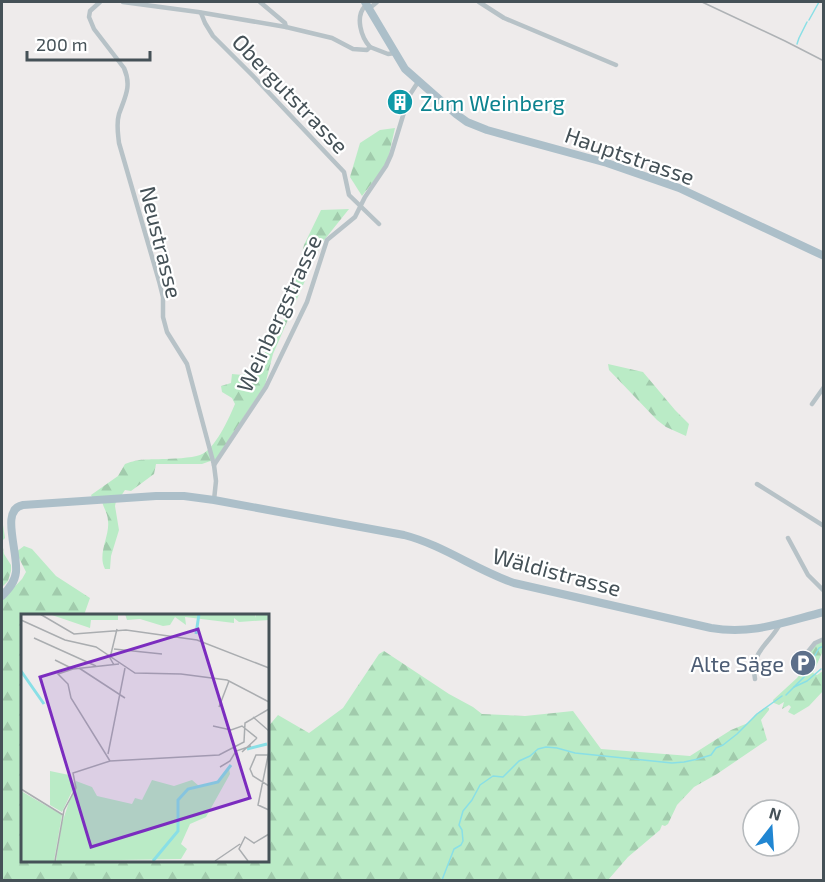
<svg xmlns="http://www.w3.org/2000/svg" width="825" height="882" font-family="'Exo 2',sans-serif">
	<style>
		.forest { fill: url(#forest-firs) }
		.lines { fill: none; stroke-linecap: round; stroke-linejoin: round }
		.stream { stroke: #89dfe6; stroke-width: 1.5 }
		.street { stroke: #b7c2c7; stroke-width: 4.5 }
		.primary { stroke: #acbfc9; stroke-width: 8 }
		.rail { stroke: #aeb2b5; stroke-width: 1.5 }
		.labels { text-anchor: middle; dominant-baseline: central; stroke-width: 4.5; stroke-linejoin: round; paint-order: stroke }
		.street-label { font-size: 22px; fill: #455157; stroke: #fff }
		.culture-label { font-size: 22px; fill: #0d838f; stroke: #fff; text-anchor: start }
		.service-label { font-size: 22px; fill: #4e5e75; stroke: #fff; text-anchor: end }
		.inset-river { fill: none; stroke: #89dfe6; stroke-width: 3 }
		.inset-road { fill: none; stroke: #aaadb0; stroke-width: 1.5 }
		.view { fill: #7b2cbf; fill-opacity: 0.15; stroke: #7b2cbf; stroke-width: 3 }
		.inset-edge { fill: none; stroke: #455157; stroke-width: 3 }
	</style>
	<defs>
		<pattern id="forest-firs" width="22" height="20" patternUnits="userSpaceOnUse" patternTransform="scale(1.5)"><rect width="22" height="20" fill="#baebc6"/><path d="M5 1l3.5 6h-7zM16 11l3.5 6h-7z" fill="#a1cbac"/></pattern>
	</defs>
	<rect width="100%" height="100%" fill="#eeebeb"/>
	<g class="forest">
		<path d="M395,128L388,159L383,169L362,196L350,177L360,143L380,130Z"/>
		<path d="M349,209L321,244L273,354L265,385L216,459L202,464H156L154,474L131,491L125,490L121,496L92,497L91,495L118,476L125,464C141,458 145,460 162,459C171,459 192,458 200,455C215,450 229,418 235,404L232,398L222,392L221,386L231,383L232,374L243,375L258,362L277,336L289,307L304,245L321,210Z"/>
		<path d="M608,364L643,372L675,410L689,424L686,436L666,427L657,420L609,370Z"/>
		<path d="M116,501L115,506L119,530L111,556L110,569H105C97,554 110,536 108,521C108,515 104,508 102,502Z"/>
		<path d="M2,518L5,538L2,541L4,554L11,565V571L8,581L2,587Z"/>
		<path d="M24,546L32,549L56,576L90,598L84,615H22V860H267V728L278,715L309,733L343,708L379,654L384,651L449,694L473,707L482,714L525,716L573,711L601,749L690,756L731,730L748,723L756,714L766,707L769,708V710L761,720L767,740L717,774L694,787L677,805L668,824L665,826L662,825L660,830L628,857L608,880H2V600L22,579L26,572L16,552Z"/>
		<path d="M823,640V652L822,653L813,673L817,675L823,671V691L809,706L794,715L788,712L791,707L789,705L782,709L784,702L779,705L774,703L773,700L797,678L803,670L802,668L810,657L809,652L816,645Z"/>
	</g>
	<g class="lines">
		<g class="stream">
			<path d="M809,20L819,2"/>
			<path d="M797,44L799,38L807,22"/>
			<path d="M814,657L819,648L824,646"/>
			<path d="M794,687L807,681L821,669"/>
			<path d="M786,695L809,672L813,660"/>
			<path d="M442,880L454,849L461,845L463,841L462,830L459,825L463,811L472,800L480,785L493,776L503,777L519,761L530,756L538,749L546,747L557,748L575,753L672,763L684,762L698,759L711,755L716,748L723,745L737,734L757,714L782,696"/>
		</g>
		<g class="street">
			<path d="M100,2L90,11L89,17L94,29L124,68C132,86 125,97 119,114C116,124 118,133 119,143L159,281L163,297V317L167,332L187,364L214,465L216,481L214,500"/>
			<path d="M123,2L198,12L286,27L332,38L353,49L367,50L370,47L388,54L395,53"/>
			<path d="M260,2L285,23L286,27"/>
			<path d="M479,2L504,18L616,65"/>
			<path d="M201,13L205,23L213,36L255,78L344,172L349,195L379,224"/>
			<path d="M370,47C361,37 355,17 365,6L371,7L377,2"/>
			<path d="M812,404L824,387"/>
			<path d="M214,465L266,387L307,302L327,240L355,217L365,197L386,166L391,155L409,96L418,82"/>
			<path d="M757,484L824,526"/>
			<path d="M788,538L808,575L824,591"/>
			<path d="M807,653L815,643L824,639"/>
			<path d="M755,679C750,651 769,645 780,624"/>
		</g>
		<g class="primary">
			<path d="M365,2L405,69L456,114L467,122L487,130L607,163L679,188L824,256"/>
			<path d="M2,596C9,589 15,582 16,572C18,550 0,509 23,505L156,496H184L214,500L404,535C443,545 476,570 514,583L711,628C753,635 784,622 824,612"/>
		</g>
		<path class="rail" d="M702,2L785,41L824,61"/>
	</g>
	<defs>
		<g id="building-disc" transform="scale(1.35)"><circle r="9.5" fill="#0f9aa8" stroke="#fff"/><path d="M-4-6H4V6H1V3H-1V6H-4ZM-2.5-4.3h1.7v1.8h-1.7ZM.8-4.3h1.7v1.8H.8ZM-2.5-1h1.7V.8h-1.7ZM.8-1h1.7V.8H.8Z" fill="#fff"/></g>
		<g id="parking-disc" transform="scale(1.35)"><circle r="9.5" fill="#5c6f8a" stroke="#fff"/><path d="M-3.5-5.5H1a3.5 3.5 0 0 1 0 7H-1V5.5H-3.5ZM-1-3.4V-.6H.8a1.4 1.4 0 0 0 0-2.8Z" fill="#fff"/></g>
	</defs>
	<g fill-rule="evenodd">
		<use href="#building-disc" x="400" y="102"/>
		<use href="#parking-disc" x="803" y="663"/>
	</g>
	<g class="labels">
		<g class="street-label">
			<text transform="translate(291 93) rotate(46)">Obergutstrasse</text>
			<text transform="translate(630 155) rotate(19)">Hauptstrasse</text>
			<text transform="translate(162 242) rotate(76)">Neustrasse</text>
			<text transform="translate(278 313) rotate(-65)">Weinbergstrasse</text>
			<text transform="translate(557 571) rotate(15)">Wäldistrasse</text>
		</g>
		<g class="culture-label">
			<text x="420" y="102">Zum Weinberg</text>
		</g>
		<g class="service-label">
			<text x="784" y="663">Alte Säge</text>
		</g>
	</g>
	<g transform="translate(21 614)">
		<rect width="248" height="248" fill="#eeebeb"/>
		<path d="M208,154L209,160L185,203L169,210L160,230L166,235L160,245L35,247L41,209L55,167L71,173L76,182L111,190L114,184L121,186L131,166L153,172L171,166L178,172L196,168ZM29,157L48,161L54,171L41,198L29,191ZM0,177L41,201L33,247H0Z" fill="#baebc6"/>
		<path d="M28,0H97V6H70L69,14ZM104,0H234V4L235,0H247L248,6L218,8L213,4V9L164,3L165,11L154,3L149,11L142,12L119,5L106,6Z" fill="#baebc6"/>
		<path class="inset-river" d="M175,20L178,0M0,57L23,90M226,135L246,130M132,247L157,217V186L167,175L197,168L210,151"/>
		<path class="inset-road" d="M19,0L53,20L105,16L176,26L248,54M0,6L44,26L75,33L114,59L160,60L206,66L248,88M13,24L75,52M93,35L141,40M34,46L52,55M93,51L89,44L96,15M58,54L104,84M198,93L208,67M232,103L248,117M192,112L210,116L221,112L236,124M248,137L237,191L248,196M221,138L236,124M87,140L104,54M248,141H235L229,155L232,162L248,172M89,147L50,84L47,70L37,60L52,55L98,50M199,153L209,147L215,137L230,132M0,175L42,201M34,247L43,196L55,174L52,159L89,147L198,141L223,128L224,109L248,95M194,247L219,230M227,247L218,235L224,223L233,229L248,220"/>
		<path class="view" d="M177,15L229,184L70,233L19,63Z"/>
		<rect width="248" height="248" class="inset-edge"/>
	</g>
	<rect width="825" height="882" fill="none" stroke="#455157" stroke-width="6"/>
	<g transform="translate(771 828) rotate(17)"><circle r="28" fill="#ffffff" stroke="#b5b9bc" stroke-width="1.5"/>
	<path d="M0-4.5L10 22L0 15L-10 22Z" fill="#2186d2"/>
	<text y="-9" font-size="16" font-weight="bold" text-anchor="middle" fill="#455157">N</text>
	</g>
	<path d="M27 51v9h123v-9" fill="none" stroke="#455157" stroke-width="3"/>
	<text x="36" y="51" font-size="18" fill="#455157" stroke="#ffffff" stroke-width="4.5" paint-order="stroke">200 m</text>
</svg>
